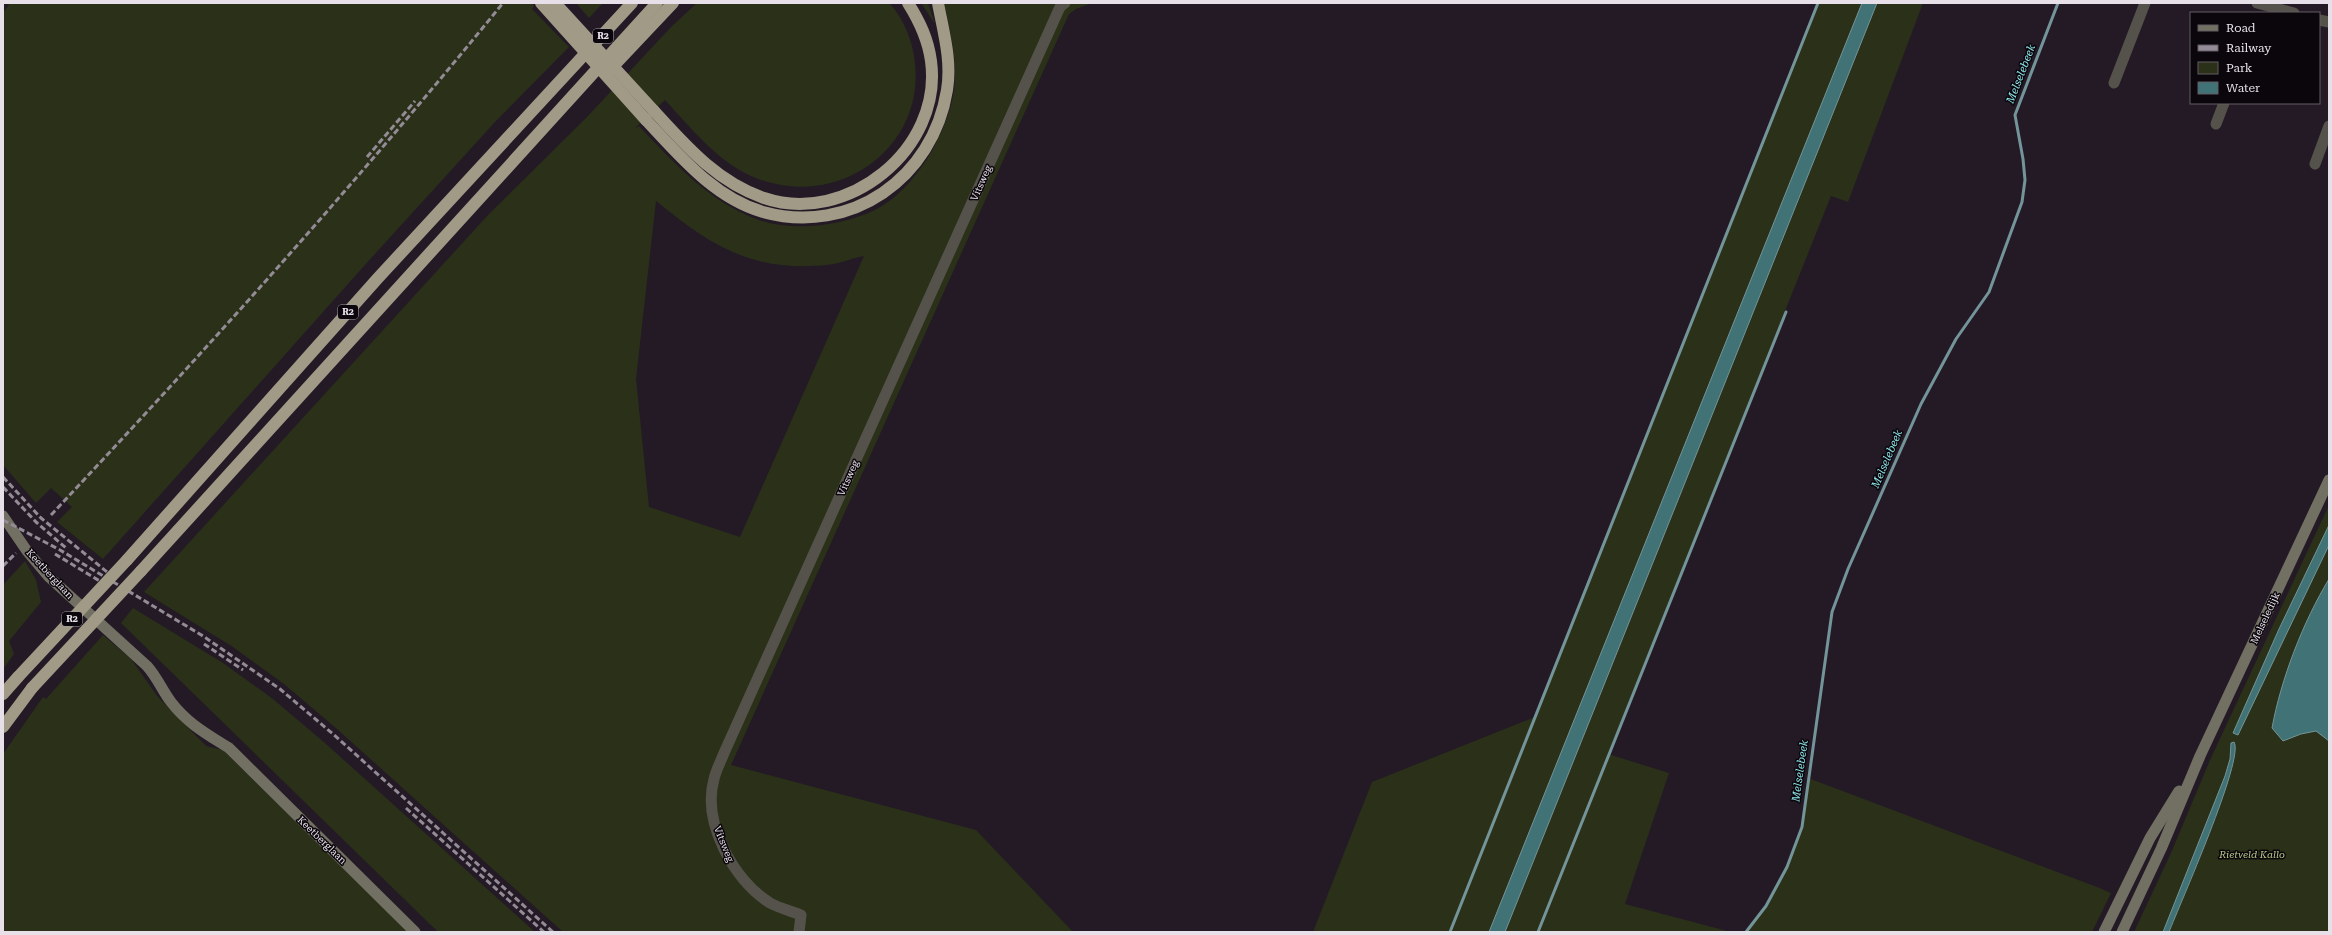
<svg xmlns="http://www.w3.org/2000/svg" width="2332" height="935" font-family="'Roboto Serif',serif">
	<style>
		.green { fill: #2b3019; fill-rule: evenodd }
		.water { fill: #417376; stroke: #739498 }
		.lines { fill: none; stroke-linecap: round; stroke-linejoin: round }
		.stream { stroke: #739498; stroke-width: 3 }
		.minor { stroke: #54524a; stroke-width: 11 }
		.secondary { stroke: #726f63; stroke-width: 11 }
		.motorway { stroke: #a09a87; stroke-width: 12 }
		.rail { stroke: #938b95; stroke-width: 3; stroke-dasharray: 6 3; stroke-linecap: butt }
		.motorway-bridge { stroke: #a09a87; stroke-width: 12 }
		.labels { text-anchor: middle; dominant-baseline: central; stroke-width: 3; stroke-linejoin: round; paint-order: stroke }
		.shield { fill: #0a060b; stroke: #a59fa6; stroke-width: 1 }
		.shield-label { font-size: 9px; font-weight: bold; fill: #e7e0e9 }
		.street-label { font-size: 10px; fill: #e7e0e9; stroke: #0a060b }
		.park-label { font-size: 10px; font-style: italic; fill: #bccb8c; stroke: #0a060b }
		.water-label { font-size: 11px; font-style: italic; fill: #8fe7eb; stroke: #0a060b }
	</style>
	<rect width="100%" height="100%" fill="#231a26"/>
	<g class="green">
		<path d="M10,3H532L534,6L532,9L569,47L495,122L364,266L103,559L57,522L72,507L51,488L36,503L3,465V13Z"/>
		<path d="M576,3H603L589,18Z"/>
		<path d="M697,3H889C901,15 910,35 913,51C933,146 836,214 751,176C716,160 691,128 665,100L634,129L639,126C674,163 709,202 759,220C795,232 841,226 875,210C915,190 948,133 954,90C958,60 950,32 944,3H1092L1076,9L1069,14L731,765L976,830L1073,932H563L337,729L284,684L233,647L144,592L488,215L587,117L672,26ZM656,201C711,246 752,272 826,265C839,264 852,258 864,256L740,537L649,507L636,379Z"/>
		<path d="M921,3H928L935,24Z"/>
		<path d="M1818,3H1862L1489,932H1313L1372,782L1535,717Z"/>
		<path d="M1877,3H1923L1848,202L1831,196L1608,754L1669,773L1625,904L1731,932H1505Z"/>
		<path d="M2329,505V932H2134L2171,853L2210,760Z"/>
		<path d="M25,561L36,580L41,602L9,641L14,654L3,669V585Z"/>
		<path d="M133,608L223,663L273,699L325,743L535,932H438L121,623Z"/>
		<path d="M103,635L131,659L158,697L206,746L223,750L408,932H3V754L43,697L46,699Z"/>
		<path d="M1808,778L2097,887L2111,893L2092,932H1746C1770,900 1792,866 1802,827C1805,811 1806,794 1808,778Z"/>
	</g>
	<g class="water">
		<path d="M1862,3H1877L1505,932H1489Z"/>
		<path d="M2329,525V545L2238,735L2233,733L2279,629Z"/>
		<path d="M2329,579V741L2316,731L2301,734L2283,741L2272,728C2281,679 2303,622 2329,579Z"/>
		<path d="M2234,742C2245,758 2179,906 2169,932H2163L2225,776L2230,759L2231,743Z"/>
	</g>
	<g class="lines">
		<g class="stream">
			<path d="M1450,932L1818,3"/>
			<path d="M1538,932L1786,312"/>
			<path d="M1746,932L1766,906L1787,867L1802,827L1832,612L1848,569L1921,404L1956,339L1989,292L2022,202L2025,180L2023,159L2015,115L2058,3"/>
		</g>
		<g class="minor">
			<path d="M2257,3L2294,13"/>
			<path d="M2319,20L2329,22"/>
			<path d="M2114,83L2145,3"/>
			<path d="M2216,124L2224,103"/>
			<path d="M2315,164L2329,126"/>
			<path d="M799,932L801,915C791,911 779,908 770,903C733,880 702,822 714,779C716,770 721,761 724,753L1060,7L1065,3"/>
		</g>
		<g class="secondary">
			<path d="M3,516L27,551L49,577L147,666C157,677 162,690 171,702C188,724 207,734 229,748L415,932"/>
			<path d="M2104,932L2150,838L2179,791"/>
			<path d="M2122,932L2161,849L2200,756L2329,480"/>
		</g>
		<g class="motorway">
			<path d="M606,74L673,3"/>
			<path d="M654,111C686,146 717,182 764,198C847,226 943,149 931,61C928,39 920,22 908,3"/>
			<path d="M646,120C679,155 714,198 763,212C851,236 933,178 947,90C952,60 943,31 938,3"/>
			<path d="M127,560L378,278L632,3"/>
			<path d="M141,571L657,3"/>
			<path d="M3,694L18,677"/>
			<path d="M3,727L32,688"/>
		</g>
		<g class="rail">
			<path d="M367,157L415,101"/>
			<path d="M3,477L41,518L112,576"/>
			<path d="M3,487L36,522L66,548"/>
			<path d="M51,515C207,349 359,180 503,3"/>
			<path d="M3,520L60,550L203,636L280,689L333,734L553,932"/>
			<path d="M55,554L103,583"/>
			<path d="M3,566L16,553"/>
			<path d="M204,644L243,670"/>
			<path d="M406,808L544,932"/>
		</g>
		<g class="motorway-bridge">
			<path d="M541,3L646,120"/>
			<path d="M555,3L654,111"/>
			<path d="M18,677L127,560"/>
			<path d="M32,688L141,571"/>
		</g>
	</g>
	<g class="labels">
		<g class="shield">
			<rect x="593" y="29" width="20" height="14" rx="3"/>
			<rect x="338" y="305" width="20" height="14" rx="3"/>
			<rect x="62" y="612" width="20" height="14" rx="3"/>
		</g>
		<g class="shield-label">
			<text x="603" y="36">R2</text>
			<text x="348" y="312">R2</text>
			<text x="72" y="619">R2</text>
		</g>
		<g class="street-label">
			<text transform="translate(981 183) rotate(-66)">Vitsweg</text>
			<text transform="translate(848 478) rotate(-66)">Vitsweg</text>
			<text transform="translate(50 574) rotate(47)">Keetberglaan</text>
			<text transform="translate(2265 618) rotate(-65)">Melseledijk</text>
			<text transform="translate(322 840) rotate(44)">Keetberglaan</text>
			<text transform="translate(724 844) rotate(68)">Vitsweg</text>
		</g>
		<g class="park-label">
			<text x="2252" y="854">Rietveld Kallo</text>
		</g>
		<g class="water-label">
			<text transform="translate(2021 74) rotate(-69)">Melselebeek</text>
			<text transform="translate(1887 459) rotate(-67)">Melselebeek</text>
			<text transform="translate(1800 771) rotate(-82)">Melselebeek</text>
		</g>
	</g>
	<rect width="2332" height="935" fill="none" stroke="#e7e0e9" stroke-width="8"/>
	<rect x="2190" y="12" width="130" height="92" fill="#0a060b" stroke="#625d64"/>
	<rect x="2198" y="25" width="20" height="6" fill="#726f63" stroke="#625d64"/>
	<text x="2226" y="32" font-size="12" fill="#e7e0e9">Road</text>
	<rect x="2198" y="45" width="20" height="6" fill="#938b95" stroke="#625d64"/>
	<text x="2226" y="52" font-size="12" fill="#e7e0e9">Railway</text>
	<rect x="2198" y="62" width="20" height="12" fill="#2b3019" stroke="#625d64"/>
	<text x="2226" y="72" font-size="12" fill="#e7e0e9">Park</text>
	<rect x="2198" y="82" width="20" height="12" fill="#417376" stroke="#625d64"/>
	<text x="2226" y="92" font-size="12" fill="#e7e0e9">Water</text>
</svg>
